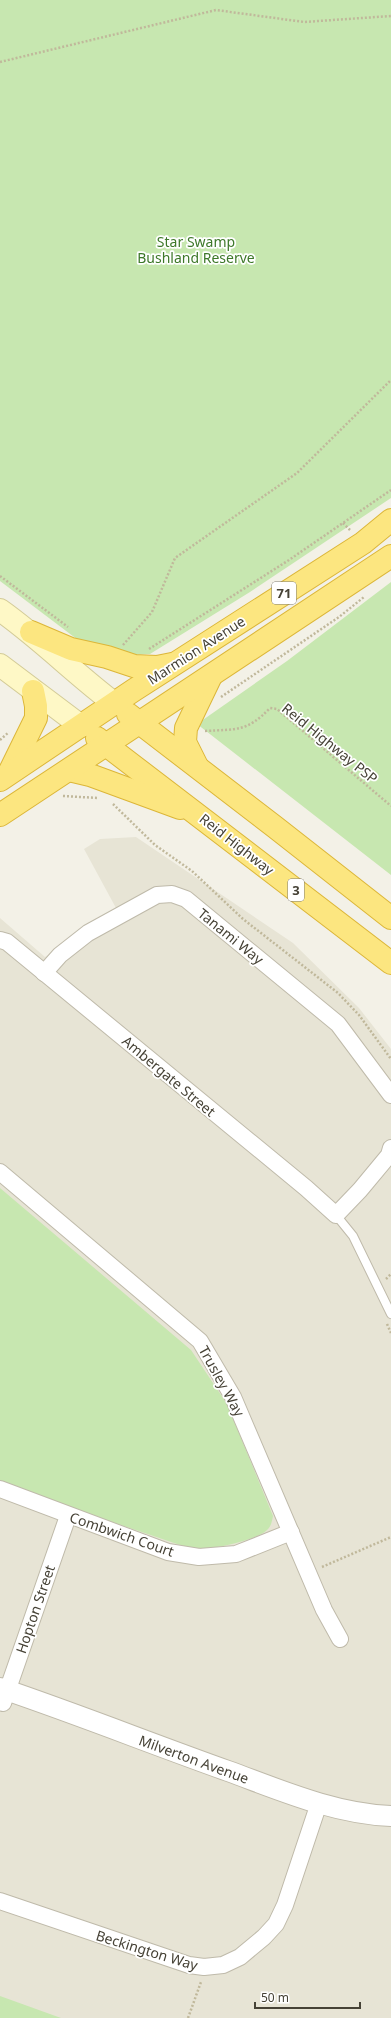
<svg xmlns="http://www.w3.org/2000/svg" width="391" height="2018" font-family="'Noto Sans',sans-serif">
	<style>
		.residential { fill: #e7e4d5 }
		.green { fill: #c7e7b0 }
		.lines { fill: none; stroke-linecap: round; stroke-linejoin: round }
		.service-casing { stroke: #bfbaaa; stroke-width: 10 }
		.minor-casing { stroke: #bfbaaa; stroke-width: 18 }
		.tertiary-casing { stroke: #bfbaaa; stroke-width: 22 }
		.secondary-casing { stroke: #d3cb97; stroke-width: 24 }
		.trunk-casing { stroke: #dcb638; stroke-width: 24 }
		.path { stroke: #c0b89b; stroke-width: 2.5; stroke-dasharray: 2 2; stroke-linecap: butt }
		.service { stroke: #fff; stroke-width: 8 }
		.minor { stroke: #fff; stroke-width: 16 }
		.tertiary { stroke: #fff; stroke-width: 20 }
		.secondary { stroke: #fef8c6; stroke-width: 22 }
		.trunk { stroke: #fce680; stroke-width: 22 }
		.labels { text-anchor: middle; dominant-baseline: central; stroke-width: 3.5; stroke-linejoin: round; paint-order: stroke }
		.shield { fill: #fff; stroke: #7e7b72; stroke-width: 1 }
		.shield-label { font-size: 13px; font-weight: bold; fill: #464236 }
		.park-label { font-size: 14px; fill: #3d7829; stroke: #fff }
		.street-label { font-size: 14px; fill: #464236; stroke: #fff }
	</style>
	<rect width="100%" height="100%" fill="#f3f1e7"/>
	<path class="residential" d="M136,837L293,943L359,1008L391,1049V2018H0V918L45,957L116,908L84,849L100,839Z"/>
	<g class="green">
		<path d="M0,0H391V498L250,592L150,654L122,655L82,643L0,581Z"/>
		<path d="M391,582V875L197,724L287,661Z"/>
		<path d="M0,1188L191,1350L227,1404L273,1516C272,1521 271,1527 267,1530C257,1540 213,1550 199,1548C191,1548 184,1546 177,1544L0,1484Z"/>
		<path d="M0,1996L61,2018H0Z"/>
	</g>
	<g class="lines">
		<g class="service-casing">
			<path id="service" d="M336,1215L353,1236L391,1314"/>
		</g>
		<g class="minor-casing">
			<g id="minor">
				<path d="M0,940L7,942L306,1188L336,1215L360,1190L389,1155L391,1148"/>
				<path d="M44,973L60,955L88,933L157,895L172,894L186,899L338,1024L391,1095"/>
				<path d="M0,1172L200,1341L233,1397L324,1610L340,1639"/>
				<path d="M0,1489L168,1552L199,1557L236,1554L291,1532"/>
				<path d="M3,1703L68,1516"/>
				<path d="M0,1901L189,1965L204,1967L223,1965L240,1957L264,1937L276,1924L285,1905L319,1803"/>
			</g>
		</g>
		<g class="tertiary-casing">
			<path id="tertiary" d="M0,1688C77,1714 152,1744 228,1771C280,1790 335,1814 391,1816"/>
		</g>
		<g class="secondary-casing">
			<g id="secondary">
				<path d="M0,610C41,639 75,674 115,704"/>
				<path d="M0,665L81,726"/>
			</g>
		</g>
		<g class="trunk-casing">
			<g id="trunk">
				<path d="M31,632L71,649L107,657L134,666L157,667L172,664"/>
				<path d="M128,714L275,827L391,918"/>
				<path d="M97,738L391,963"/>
				<path d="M197,766L185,742L186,728L211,676"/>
				<path d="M69,770L90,775L180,808"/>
				<path d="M9,773L36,718V706L33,691"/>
				<path d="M0,780L134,690L363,543L391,520"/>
				<path d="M0,815L391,556"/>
			</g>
		</g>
		<g class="path">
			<path d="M0,62L216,10L304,22L391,16"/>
			<path d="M343,523L350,530"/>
			<path d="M0,576L68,627"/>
			<path d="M123,645L152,612L175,558L297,473L391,380"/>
			<path d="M149,649L289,560L391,490"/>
			<path d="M221,697L339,617L364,597"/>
			<path d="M205,731C237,729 247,732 270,708L277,709L391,806"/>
			<path d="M0,740L9,732"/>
			<path d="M63,796L98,798"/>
			<path d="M113,804L155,845L192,871L243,919L338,993L359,1015L391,1059"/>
			<path d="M386,1279L391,1274"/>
			<path d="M387,1324L391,1333"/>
			<path d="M322,1567L391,1537"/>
			<path d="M188,2018L201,1982"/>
		</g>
		<use href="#service" class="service"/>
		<use href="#minor" class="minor"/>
		<use href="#tertiary" class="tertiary"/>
		<use href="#secondary" class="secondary"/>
		<use href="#trunk" class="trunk"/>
	</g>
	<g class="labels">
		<g class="shield">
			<rect x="272" y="582" width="24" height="22" rx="3"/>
			<rect x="288" y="879" width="16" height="22" rx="3"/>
		</g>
		<g class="shield-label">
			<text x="284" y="593">71</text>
			<text x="296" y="890">3</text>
		</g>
		<g class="park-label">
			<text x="196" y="241">Star Swamp<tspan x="196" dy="16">Bushland Reserve</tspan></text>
		</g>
		<g class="street-label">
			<text transform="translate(196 650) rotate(-33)">Marmion Avenue</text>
			<text transform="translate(330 743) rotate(39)">Reid Highway PSP</text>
			<text transform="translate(237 844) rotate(38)">Reid Highway</text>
			<text transform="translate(231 936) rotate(39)">Tanami Way</text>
			<text transform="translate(169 1076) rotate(40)">Ambergate Street</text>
			<text transform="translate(222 1381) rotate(61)">Trusley Way</text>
			<text transform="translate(122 1534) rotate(19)">Combwich Court</text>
			<text transform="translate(35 1609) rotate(-71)">Hopton Street</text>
			<text transform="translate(194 1759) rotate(20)">Milverton Avenue</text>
			<text transform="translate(147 1950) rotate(17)">Beckington Way</text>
		</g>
	</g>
	<path d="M255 2002v6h105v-6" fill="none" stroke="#464236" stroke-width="2"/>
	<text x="261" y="2002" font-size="12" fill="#464236" stroke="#ffffff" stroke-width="3" paint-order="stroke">50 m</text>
</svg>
